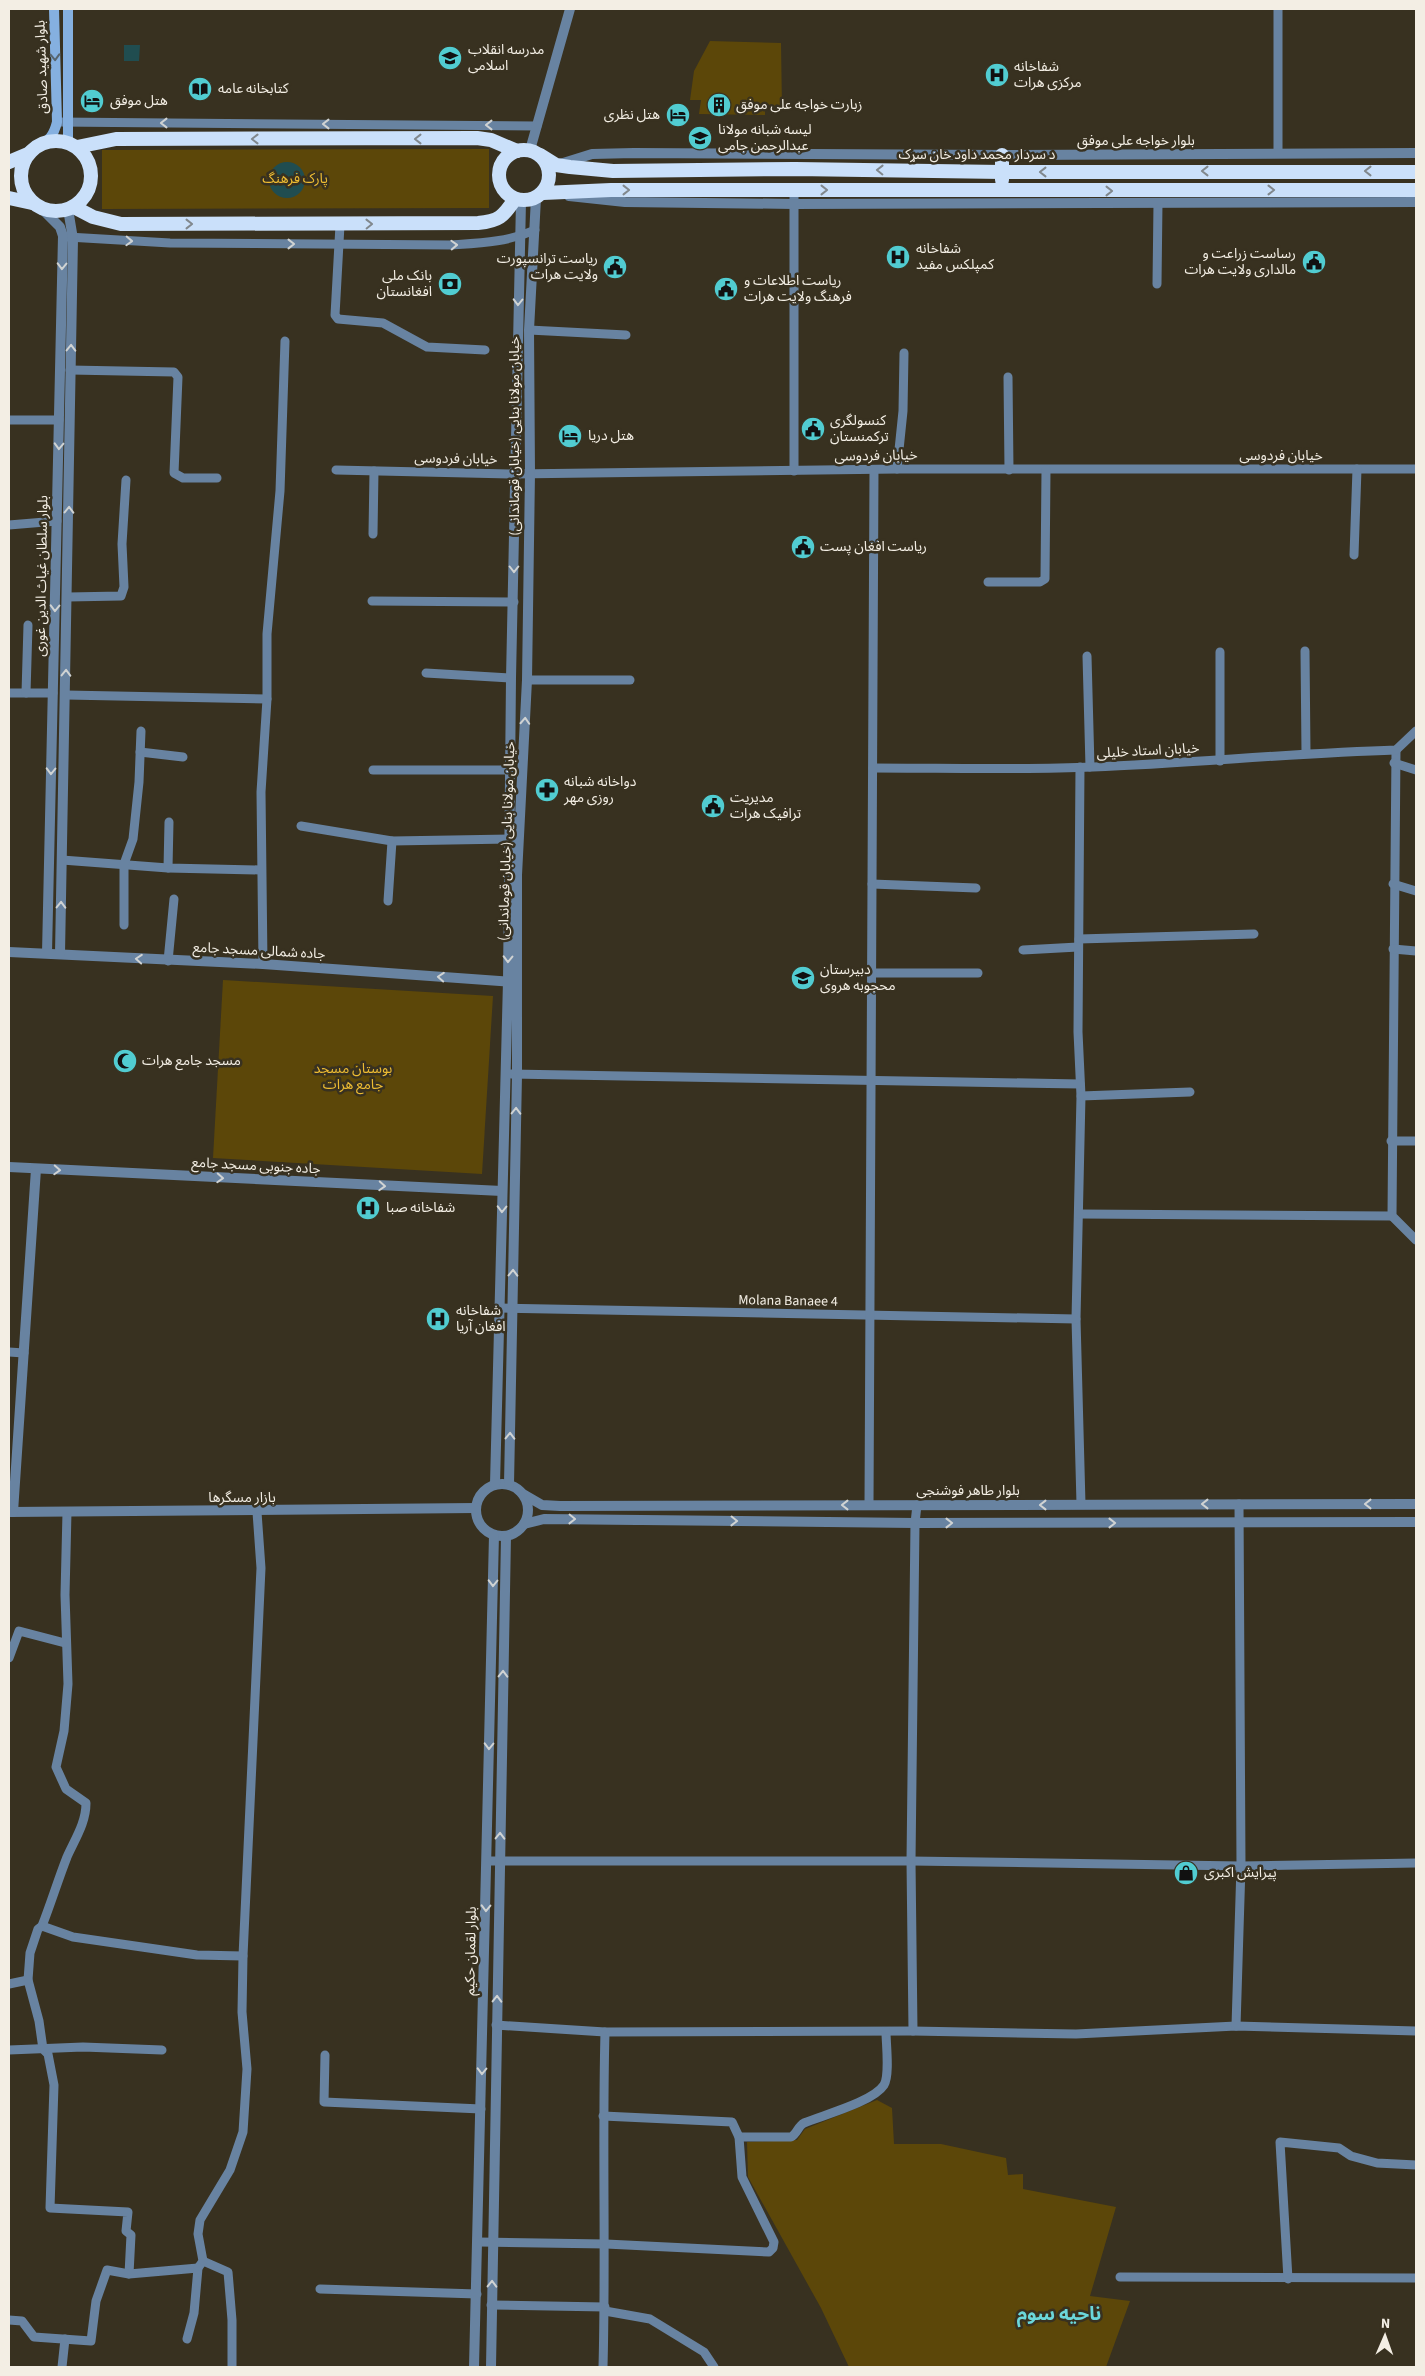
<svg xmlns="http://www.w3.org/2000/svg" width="1425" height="2376" font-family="'Source Sans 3','Noto Sans Arabic',sans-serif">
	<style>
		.green { fill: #5c4709 }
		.water { fill: #204d50 }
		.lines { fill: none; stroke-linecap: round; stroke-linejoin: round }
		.minor { stroke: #6883a1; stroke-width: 9 }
		.tertiary { stroke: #6883a1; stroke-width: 10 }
		.secondary { stroke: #85b0e0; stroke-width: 10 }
		.trunk { stroke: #cae0fa; stroke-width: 14 }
		.oneway { stroke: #57646d }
		.oneway2 { stroke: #d0d3d3 }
		.oneway3 { stroke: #81888d }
		.labels { text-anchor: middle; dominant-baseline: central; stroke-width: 5; stroke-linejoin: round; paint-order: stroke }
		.poi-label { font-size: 14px; fill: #f3eee4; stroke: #383120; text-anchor: start }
		.street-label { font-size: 14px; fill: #f3eee4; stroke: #383120 }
		.park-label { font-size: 14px; fill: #eebc32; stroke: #383120 }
		.district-label { font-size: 19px; font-weight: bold; fill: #6bd7db; stroke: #383120 }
	</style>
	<rect width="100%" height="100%" fill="#383120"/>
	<g class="green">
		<path d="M710,41L781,43L782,109H765V115L699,114L701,100H690L694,71Z"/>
		<path d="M489,149V208L102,209V150Z"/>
		<path d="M223,980L493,996L482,1174L213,1158Z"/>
		<path d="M877,2100L892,2108L894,2144H941L1006,2158L1008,2175L1023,2174V2189L1116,2207L1090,2296L1130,2301L1106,2367H849L821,2308L748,2177L747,2142L797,2140L805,2129Z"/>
	</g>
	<g class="water">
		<path d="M124,45H140L139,61H124Z"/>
		<circle cx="287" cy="180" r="18"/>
	</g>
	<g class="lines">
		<g class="minor">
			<path d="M57,122L537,126"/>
			<path d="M1278,153V9"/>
			<path d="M794,190V471"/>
			<path d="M340,225L335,315L338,319L383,323L427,347L485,350"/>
			<path d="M68,237L170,243L452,245C481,243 508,242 535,230"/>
			<path d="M1157,284L1158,203"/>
			<path d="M529,330L626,335"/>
			<path d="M70,370L174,372L178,377L174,473L183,478H217"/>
			<path d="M1008,377L1009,470"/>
			<path d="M9,420H59"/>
			<path d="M897,469L903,411L904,353"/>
			<path d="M336,470L514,474L897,469H1416"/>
			<path d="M9,525L57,521"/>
			<path d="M373,534L374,471"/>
			<path d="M1354,555L1357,469"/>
			<path d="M988,582H1040L1045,579L1046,470"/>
			<path d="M68,597L121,596L124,587L122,544L126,480"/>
			<path d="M372,601L514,602"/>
			<path d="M1305,651L1306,753"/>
			<path d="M1087,656L1090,767"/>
			<path d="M426,673L511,678"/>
			<path d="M527,680H630"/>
			<path d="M9,693H53"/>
			<path d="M26,693L28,625"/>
			<path d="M66,695L267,699"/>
			<path d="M1396,750L1392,1216L1416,1240"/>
			<path d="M140,752L183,757"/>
			<path d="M1220,761V652"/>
			<path d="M1394,763L1416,770"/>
			<path d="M1080,767L1078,1032L1081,1096L1076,1319L1081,1504"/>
			<path d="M873,768C946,768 1020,770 1093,767C1194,763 1294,753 1396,750L1416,731"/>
			<path d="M373,770H510"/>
			<path d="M301,826L392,841L510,839"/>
			<path d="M62,860L168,868L261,870"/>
			<path d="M168,868L169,822"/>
			<path d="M872,884L976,888"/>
			<path d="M1393,884L1416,891"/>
			<path d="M388,901L392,841"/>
			<path d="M124,925V864L133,839L139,782L141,731"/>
			<path d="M1079,939L1254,934"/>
			<path d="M1393,949L1416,951"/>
			<path d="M1023,950L1078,947"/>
			<path d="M168,961L174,899"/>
			<path d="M263,964L261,792L267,699V634L280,491L285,341"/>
			<path d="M871,973H978"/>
			<path d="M511,1074L1080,1084"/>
			<path d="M1081,1096L1190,1092"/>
			<path d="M1391,1141H1416"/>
			<path d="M1079,1214L1392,1216"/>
			<path d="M500,1308L1076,1319"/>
			<path d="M9,1352L24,1353"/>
			<path d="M869,1505L874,470"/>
			<path d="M67,1512L65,1595L68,1684L64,1731L56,1767L66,1789L86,1803C86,1823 75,1839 67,1857C58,1880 51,1903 42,1926L38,1929L30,1953L28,1980L39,2021L43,2049L48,2054L54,2085L50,2208L128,2212L126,2231L131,2235L129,2274"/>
			<path d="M9,1658L19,1631L65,1643"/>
			<path d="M487,1861H911L1241,1866L1416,1863"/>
			<path d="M42,1926L73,1937L197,1955L243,1956"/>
			<path d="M9,1984L28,1980"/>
			<path d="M496,2025L605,2032L913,2031L1076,2034L1236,2026L1416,2031"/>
			<path d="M1236,2026L1241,1866L1239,1504"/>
			<path d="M913,2031L911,1861L915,1523L917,1505"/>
			<path d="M9,2050L83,2047L162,2050"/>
			<path d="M325,2055L324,2102L481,2109"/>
			<path d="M739,2137H791C797,2134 798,2126 804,2123C823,2115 873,2102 884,2085C890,2075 886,2044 886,2032"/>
			<path d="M479,2242L606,2244L769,2252L773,2248L774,2242L742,2177L739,2137L732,2122L603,2116"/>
			<path d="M203,2261L228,2272L232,2320V2367"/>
			<path d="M1120,2277L1416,2278"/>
			<path d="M1288,2279L1280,2142L1339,2148L1351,2156L1377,2163L1416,2165"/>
			<path d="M320,2289L477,2294"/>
			<path d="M491,2305L605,2307"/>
			<path d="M605,2311L650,2319L704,2352L714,2367"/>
			<path d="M9,2320L22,2321L34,2337L91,2341L96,2301L107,2270L129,2274L198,2268"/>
			<path d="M187,2339L194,2313L198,2268L203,2261L198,2234L200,2220L230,2170L243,2132L247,2069L242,2012L243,1956L261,1568L257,1512"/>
			<path d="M62,2367L65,2339"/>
			<path d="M603,2367C606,2255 602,2144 605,2032"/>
		</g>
		<g class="tertiary">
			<path d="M530,150L570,9"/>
			<path d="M560,164L592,154L634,153L1002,155L1416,153"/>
			<path d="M569,196L625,202L794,204L1416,202"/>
			<path d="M41,208L60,227L63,236L47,953"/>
			<path d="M9,952L263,964L514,982"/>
			<path d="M60,954L73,239L68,209"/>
			<path d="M9,1167L502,1191"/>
			<circle cx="502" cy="1510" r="26"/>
			<path d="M495,1484L508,981L511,678L521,201"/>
			<path d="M509,1484L517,1075V875L527,680L530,473L529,330L536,198"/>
			<path d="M523,1494L542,1505L560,1506L1416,1504"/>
			<path d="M9,1512L476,1508"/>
			<path d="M13,1512L36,1169"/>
			<path d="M524,1524L544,1519L915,1523L1416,1522"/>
			<path d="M474,2367L494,1535"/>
			<path d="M491,2367L506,1536"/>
		</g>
		<g class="secondary">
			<path d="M68,143V9"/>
			<path d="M38,145C50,141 54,134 57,122L54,9"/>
		</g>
		<g class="trunk">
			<circle cx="56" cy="176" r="35"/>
			<path d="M77,147L116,139L477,138L491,140L517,151"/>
			<circle cx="524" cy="175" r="25"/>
			<path d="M540,155L556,165L570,167L613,171L795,169L1002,172H1416"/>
			<path d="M9,162L28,154"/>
			<path d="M1002,180V155"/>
			<path d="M543,193L611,190H1416"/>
			<path d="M9,198L32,203"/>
			<path d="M74,207L93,217L121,224L478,223C499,221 503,217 515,199"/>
		</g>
	</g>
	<defs><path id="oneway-chevron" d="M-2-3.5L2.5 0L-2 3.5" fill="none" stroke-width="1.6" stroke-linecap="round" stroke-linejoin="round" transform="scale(1.25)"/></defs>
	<use class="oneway" href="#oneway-chevron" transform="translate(55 57) rotate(88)"/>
	<g class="oneway2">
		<use href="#oneway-chevron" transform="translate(164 123) rotate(-180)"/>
		<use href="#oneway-chevron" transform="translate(326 124) rotate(-180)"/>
		<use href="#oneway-chevron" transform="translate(489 125) rotate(-180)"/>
		<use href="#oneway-chevron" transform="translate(129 241) rotate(2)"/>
		<use href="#oneway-chevron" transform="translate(291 244)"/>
		<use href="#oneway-chevron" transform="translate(454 245) rotate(-2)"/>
		<use href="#oneway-chevron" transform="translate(62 266) rotate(91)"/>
		<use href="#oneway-chevron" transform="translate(518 302) rotate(91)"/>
		<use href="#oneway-chevron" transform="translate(71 348) rotate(-89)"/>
		<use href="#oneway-chevron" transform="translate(59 446) rotate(92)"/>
		<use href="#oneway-chevron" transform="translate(69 510) rotate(-89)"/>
		<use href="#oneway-chevron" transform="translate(514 569) rotate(90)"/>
		<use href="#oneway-chevron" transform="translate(55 608) rotate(91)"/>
		<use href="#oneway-chevron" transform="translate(66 673) rotate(-89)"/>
		<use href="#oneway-chevron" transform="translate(525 721) rotate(-87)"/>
		<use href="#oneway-chevron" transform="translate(51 771) rotate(91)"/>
		<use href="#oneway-chevron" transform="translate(61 905) rotate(-89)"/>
		<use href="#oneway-chevron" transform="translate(139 959) rotate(-176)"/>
		<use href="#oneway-chevron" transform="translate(508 959) rotate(91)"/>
		<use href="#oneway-chevron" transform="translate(441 977) rotate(-176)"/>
		<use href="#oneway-chevron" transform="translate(516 1111) rotate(-89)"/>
		<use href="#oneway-chevron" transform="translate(57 1170) rotate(3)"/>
		<use href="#oneway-chevron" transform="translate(220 1178) rotate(3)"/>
		<use href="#oneway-chevron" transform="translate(382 1186) rotate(3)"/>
		<use href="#oneway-chevron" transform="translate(502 1209) rotate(91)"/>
		<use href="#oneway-chevron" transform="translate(513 1273) rotate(-89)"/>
		<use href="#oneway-chevron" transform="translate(510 1436) rotate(-89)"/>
		<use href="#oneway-chevron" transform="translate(1205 1504) rotate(180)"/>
		<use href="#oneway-chevron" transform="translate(1368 1504) rotate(180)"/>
		<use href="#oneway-chevron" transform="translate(845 1505) rotate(180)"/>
		<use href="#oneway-chevron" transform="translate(1043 1505) rotate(180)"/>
		<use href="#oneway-chevron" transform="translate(572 1519) rotate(1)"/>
		<use href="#oneway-chevron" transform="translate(734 1521) rotate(1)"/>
		<use href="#oneway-chevron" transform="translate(949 1523)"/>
		<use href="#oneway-chevron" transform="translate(1112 1523)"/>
		<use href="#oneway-chevron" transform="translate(493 1583) rotate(91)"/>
		<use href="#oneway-chevron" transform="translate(503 1674) rotate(-89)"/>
		<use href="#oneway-chevron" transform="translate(489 1746) rotate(91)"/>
		<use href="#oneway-chevron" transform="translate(500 1836) rotate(-89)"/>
		<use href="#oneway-chevron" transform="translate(486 1908) rotate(91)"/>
		<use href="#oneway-chevron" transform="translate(497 1999) rotate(-89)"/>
		<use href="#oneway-chevron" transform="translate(482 2071) rotate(91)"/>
		<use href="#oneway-chevron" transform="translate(492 2284) rotate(-89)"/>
	</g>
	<g class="oneway3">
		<use href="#oneway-chevron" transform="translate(255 139) rotate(180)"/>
		<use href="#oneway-chevron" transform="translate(418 139) rotate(180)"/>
		<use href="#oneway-chevron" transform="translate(880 170) rotate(-179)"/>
		<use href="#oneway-chevron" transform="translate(1205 171) rotate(180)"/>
		<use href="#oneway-chevron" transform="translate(1368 171) rotate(-180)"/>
		<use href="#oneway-chevron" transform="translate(1043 172) rotate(180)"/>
		<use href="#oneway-chevron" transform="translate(626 190)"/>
		<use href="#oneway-chevron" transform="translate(824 190)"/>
		<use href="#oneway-chevron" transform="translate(1271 190)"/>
		<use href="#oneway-chevron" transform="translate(1109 191)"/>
		<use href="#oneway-chevron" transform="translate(189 224)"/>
		<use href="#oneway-chevron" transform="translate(369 224) rotate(-1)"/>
	</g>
	<defs>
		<g id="school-disc" transform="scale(1.25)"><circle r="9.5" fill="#51ccd1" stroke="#383120"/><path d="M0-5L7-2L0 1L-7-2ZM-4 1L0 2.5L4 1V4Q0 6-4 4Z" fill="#111"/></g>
		<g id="hospital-disc" transform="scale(1.25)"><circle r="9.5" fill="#51ccd1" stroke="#383120"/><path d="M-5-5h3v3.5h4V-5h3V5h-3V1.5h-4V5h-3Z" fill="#111"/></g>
		<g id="library-disc" transform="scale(1.25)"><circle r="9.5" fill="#51ccd1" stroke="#383120"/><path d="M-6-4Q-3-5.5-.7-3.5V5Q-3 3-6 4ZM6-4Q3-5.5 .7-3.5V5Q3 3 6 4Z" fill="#111"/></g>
		<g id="hotel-disc" transform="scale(1.25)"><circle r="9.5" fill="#51ccd1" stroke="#383120"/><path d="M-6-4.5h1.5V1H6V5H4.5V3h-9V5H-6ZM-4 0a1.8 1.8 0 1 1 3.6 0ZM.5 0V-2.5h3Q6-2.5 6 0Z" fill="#111"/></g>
		<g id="building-disc" transform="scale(1.25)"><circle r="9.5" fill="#51ccd1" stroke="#383120"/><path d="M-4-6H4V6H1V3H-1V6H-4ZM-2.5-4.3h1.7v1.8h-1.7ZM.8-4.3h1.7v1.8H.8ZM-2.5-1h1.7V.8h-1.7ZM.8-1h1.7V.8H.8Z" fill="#111"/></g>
		<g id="civic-disc" transform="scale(1.25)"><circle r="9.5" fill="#51ccd1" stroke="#383120"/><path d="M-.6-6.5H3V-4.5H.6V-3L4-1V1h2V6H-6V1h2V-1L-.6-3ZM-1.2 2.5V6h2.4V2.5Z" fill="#111"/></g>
		<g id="bank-disc" transform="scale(1.25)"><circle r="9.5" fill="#51ccd1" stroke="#383120"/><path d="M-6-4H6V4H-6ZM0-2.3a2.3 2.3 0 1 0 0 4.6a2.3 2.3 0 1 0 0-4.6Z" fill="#111"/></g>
		<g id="pharmacy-disc" transform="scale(1.25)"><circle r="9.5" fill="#51ccd1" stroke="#383120"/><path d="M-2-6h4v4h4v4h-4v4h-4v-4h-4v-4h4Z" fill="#111"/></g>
		<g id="mosque-disc" transform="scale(1.25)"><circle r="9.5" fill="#51ccd1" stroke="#383120"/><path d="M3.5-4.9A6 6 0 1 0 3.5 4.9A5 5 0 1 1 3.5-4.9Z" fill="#111"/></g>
		<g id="shop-disc" transform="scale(1.25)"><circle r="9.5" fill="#51ccd1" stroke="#383120"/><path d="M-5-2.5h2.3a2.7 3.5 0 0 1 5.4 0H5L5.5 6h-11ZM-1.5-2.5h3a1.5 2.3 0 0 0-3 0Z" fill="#111"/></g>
	</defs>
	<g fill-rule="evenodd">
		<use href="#school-disc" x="450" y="58"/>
		<use href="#hospital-disc" x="997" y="75"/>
		<use href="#library-disc" x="200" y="89"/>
		<use href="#hotel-disc" x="92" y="101"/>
		<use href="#building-disc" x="719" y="105"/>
		<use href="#hotel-disc" x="678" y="115"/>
		<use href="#school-disc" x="700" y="138"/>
		<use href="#hospital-disc" x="898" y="257"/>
		<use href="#civic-disc" x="1314" y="262"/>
		<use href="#civic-disc" x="615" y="267"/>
		<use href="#bank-disc" x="450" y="284"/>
		<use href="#civic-disc" x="726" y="289"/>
		<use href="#civic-disc" x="813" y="429"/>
		<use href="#hotel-disc" x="570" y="436"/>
		<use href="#civic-disc" x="803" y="547"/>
		<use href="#pharmacy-disc" x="547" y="790"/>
		<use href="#civic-disc" x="713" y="806"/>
		<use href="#school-disc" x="803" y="978"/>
		<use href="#mosque-disc" x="125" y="1061"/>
		<use href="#hospital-disc" x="368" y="1208"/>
		<use href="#hospital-disc" x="438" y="1319"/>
		<use href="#shop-disc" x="1186" y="1873"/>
	</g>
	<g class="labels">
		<g class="poi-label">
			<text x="468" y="50">مدرسه انقلاب<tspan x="468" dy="16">اسلامی</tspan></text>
			<text x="1014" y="67">شفاخانه<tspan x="1014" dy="16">مرکزی هرات</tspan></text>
			<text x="218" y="89">کتابخانه عامه</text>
			<text x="110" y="101">هتل موفق</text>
			<text x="736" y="105">زبارت خواجه علی موفق</text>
			<text x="660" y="115" text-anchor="end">هتل نظری</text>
			<text x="718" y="130">لیسه شبانه مولانا<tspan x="718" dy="16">عبدالرحمن جامی</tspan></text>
			<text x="916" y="249">شفاخانه<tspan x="916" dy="16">کمپلکس مفید</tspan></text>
			<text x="1296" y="254" text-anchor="end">رساست زراعت و<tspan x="1296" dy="16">مالداری ولایت هرات</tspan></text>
			<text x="598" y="259" text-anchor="end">ریاست ترانسپورت<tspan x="598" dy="16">ولایت هرات</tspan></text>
			<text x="432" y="276" text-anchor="end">بانک ملی<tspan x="432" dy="16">افغانستان</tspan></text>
			<text x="744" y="281">ریاست اطلاعات و<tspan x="744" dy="16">فرهنگ ولایت هرات</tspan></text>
			<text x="830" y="421">کنسولگری<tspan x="830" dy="16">ترکمنستان</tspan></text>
			<text x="588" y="436">هتل دریا</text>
			<text x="820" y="547">ریاست افغان پست</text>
			<text x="564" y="782">دواخانه شبانه<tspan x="564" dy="16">روزی مهر</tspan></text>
			<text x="730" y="798">مدیریت<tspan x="730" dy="16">ترافیک هرات</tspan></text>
			<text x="820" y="970">دبیرستان<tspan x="820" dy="16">محجوبه هروی</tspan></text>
			<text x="142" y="1061">مسجد جامع هرات</text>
			<text x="386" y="1208">شفاخانه صبا</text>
			<text x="456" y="1311">شفاخانه<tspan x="456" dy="16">افغان آریا</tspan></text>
			<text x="1204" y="1873">پیرایش اکبری</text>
		</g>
		<g class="street-label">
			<text transform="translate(42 67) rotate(-92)">بلوار شهید صادق</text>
			<text x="1136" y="141">بلوار خواجه علی موفق</text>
			<text x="977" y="155">د سردار محمد داود خان سړک</text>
			<text transform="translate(515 436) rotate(-90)">خیابان مولانا بنایی (خیابان قوماندانی)</text>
			<text transform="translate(876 456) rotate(-1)">خیابان فردوسی</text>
			<text x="1281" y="456">خیابان فردوسی</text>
			<text transform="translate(456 459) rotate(1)">خیابان فردوسی</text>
			<text transform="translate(42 576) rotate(-89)">بلوار سلطان غیاث الدین غوری</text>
			<text transform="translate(1148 751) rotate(-3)">خیابان استاد خلیلی</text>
			<text transform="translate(507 841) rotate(-88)">خیابان مولانا بنایی (خیابان قوماندانی)</text>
			<text transform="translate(259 951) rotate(3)">جاده شمالی مسجد جامع</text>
			<text transform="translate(256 1166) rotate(3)">جاده جنوبی مسجد جامع</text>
			<text transform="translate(788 1301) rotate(1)">Molana Banaee 4</text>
			<text x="968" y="1491">بلوار طاهر فوشنجی</text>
			<text x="242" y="1498">بازار مسگرها</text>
			<text transform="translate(471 1951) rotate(-89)">بلوار لقمان حکیم</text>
		</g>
		<g class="park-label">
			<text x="295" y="179">پارک فرهنگ</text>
			<text x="353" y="1069">بوستان مسجد<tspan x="353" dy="16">جامع هرات</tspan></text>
		</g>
		<g class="district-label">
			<text x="1059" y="2314">ناحیه سوم</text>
		</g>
	</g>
	<rect width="1425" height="2376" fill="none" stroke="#f3eee4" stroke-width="20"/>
	<g transform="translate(1385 2336) rotate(2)" stroke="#383120" stroke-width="4" paint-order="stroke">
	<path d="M0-4L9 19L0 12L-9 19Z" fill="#f3eee4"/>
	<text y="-8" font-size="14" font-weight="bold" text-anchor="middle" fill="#f3eee4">N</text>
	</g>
</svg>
